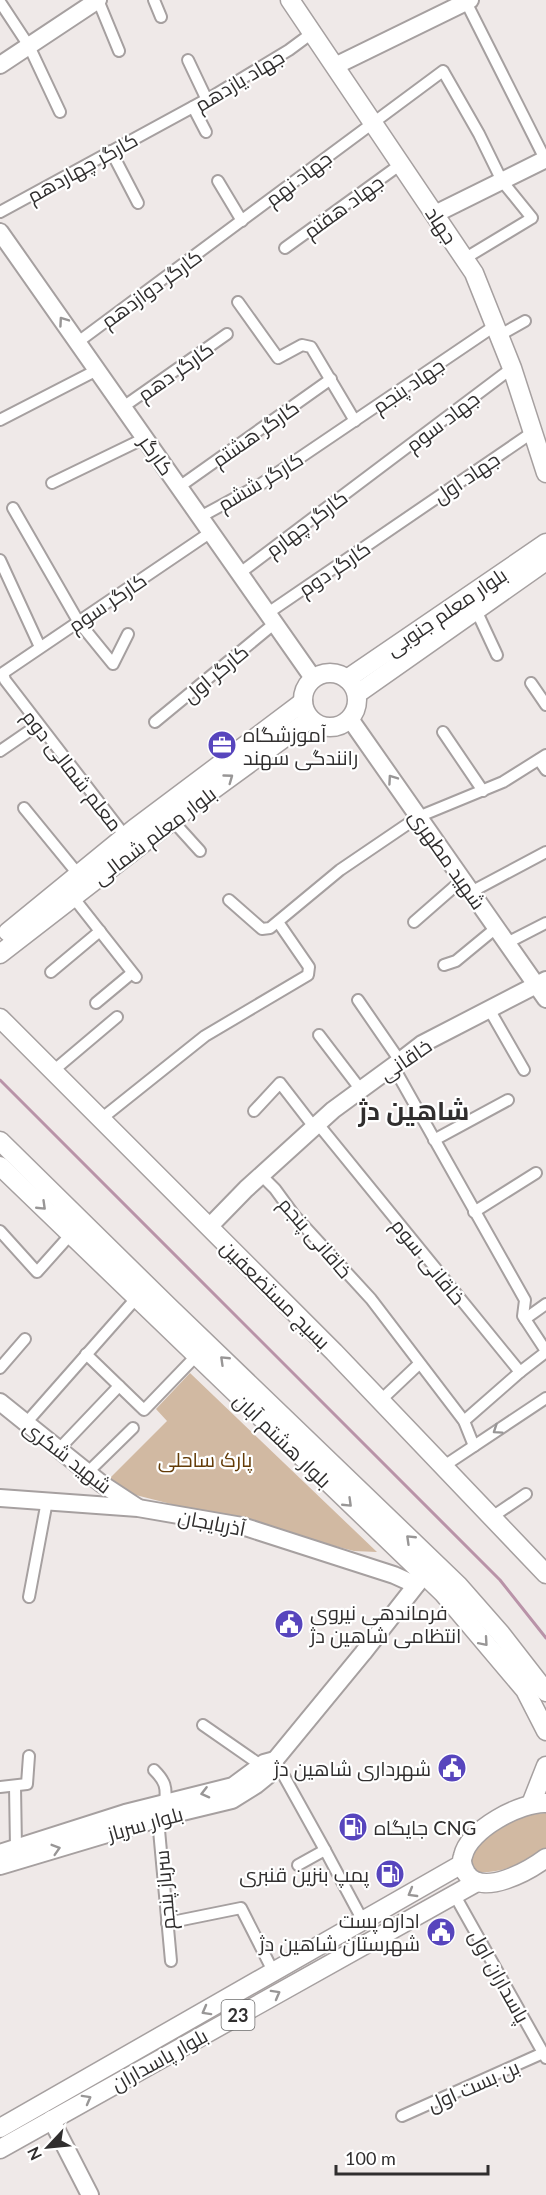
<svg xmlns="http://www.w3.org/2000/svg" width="546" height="2195" font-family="Lato,Cairo,sans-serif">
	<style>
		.green { fill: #d1b9a2 }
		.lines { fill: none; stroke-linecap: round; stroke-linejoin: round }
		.stream { stroke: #b993a8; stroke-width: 3 }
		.street-casing { stroke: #a6a0a0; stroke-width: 14 }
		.secondary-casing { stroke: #a6a0a0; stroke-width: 20 }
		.primary-casing { stroke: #a6a0a0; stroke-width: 21 }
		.street { stroke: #fff; stroke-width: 10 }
		.secondary { stroke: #fff; stroke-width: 16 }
		.primary { stroke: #fff; stroke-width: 18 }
		.oneway { stroke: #989696 }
		.labels { text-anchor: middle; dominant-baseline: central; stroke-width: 4.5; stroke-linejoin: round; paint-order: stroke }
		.shield { fill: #fff; stroke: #6e6d6d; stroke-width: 1.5 }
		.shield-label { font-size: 18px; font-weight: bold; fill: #302e2e }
		.street-label { font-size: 20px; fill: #302e2e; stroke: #fff }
		.poi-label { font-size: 20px; fill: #302e2e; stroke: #fff; text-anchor: start }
		.park-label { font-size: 20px; fill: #633b07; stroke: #fff }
		.district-label { font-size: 26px; font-weight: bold; fill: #302e2e; stroke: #fff }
	</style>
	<rect width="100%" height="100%" fill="#efe9e8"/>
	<g class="green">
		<path d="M190,1373L377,1552L354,1551L120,1491L109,1479L167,1421L156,1409Z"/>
		<path d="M546,1813V1850C523,1864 501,1874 474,1872L471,1856C492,1829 511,1816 546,1813Z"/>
	</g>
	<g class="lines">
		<path class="stream" d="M0,1080L500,1580L546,1638"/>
		<g class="street-casing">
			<g id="street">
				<path d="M98,0L119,51"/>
				<path d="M154,0L161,17"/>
				<path d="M465,0L545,159"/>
				<path d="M0,2L29,46L60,112"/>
				<path d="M188,60L207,100"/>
				<path d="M193,107L206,132"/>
				<path d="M111,151L138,203"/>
				<path d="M218,181L242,221"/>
				<path d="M0,212L213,96L289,50L312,33"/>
				<path d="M285,248L401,164"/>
				<path d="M238,302L278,358L302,345L311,347L355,421"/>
				<path d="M500,335L525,321"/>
				<path d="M78,342L443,71L479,134L502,181L532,218L464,259"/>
				<path d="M123,407L227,334"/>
				<path d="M0,420L97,370"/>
				<path d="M52,483L145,438"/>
				<path d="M179,487L331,379"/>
				<path d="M13,508L78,621L113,664L128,634"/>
				<path d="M200,517L261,484L496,325"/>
				<path d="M0,560L40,647"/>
				<path d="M240,573L512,368"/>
				<path d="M476,610L497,655"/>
				<path d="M268,613L533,432"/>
				<path d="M531,683L546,705"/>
				<path d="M155,722L275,623"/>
				<path d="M443,732L483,791"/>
				<path d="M0,751L38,725"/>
				<path d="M539,760L546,770"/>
				<path d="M24,808L78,874"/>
				<path d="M172,820L200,851"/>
				<path d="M125,836L5,680L3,673L211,532"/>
				<path d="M471,892L546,852"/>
				<path d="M73,897L136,977"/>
				<path d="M229,900L262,929L270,928L340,870L418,817L503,782L546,755"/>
				<path d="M414,922L462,880"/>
				<path d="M507,943L546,923"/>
				<path d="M444,965L456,961L496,928"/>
				<path d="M51,972L100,931"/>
				<path d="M358,1000L400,1061"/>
				<path d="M96,1003L132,973"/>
				<path d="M489,1009L524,1070"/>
				<path d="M319,1035L361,1090"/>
				<path d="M393,1066L525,1300L523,1316L546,1351"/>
				<path d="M53,1071L117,1017"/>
				<path d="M254,1111L280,1083L314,1127"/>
				<path d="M101,1119L205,1036L308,975L309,967L278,922"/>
				<path d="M318,1124L520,1372L546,1352"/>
				<path d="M434,1140L508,1100"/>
				<path d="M261,1175L275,1189L294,1215L371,1299L464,1421L474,1446"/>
				<path d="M474,1212L536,1173"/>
				<path d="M0,1231L37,1272L71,1234"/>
				<path d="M525,1319L546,1304"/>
				<path d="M86,1354L144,1410L197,1355"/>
				<path d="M0,1368L25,1339"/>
				<path d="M381,1400L419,1364"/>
				<path d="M464,1421L520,1372"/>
				<path d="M26,1423L139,1295"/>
				<path d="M59,1449L119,1386"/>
				<path d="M444,1466L546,1398"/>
				<path d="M88,1472L133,1428"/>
				<path d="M492,1517L526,1494"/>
				<path d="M29,1597L47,1501"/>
				<path d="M203,1725L262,1766"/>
				<path d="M275,1760L325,1850"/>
				<path d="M154,1770C165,1781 167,1787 165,1803"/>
				<path d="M15,1786L16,1848"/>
				<path d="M0,1787L27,1784L29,1756"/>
				<path d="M158,1819L171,1961"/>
				<path d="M298,1865L325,1850L363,1921"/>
				<path d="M454,1894L546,2058"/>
				<path d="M167,1923L241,1908L274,1973"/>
				<path d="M402,2116L543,2053"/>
			</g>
		</g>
		<g class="secondary-casing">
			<g id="secondary">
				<path d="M0,65L98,0"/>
				<path d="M335,66L470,0"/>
				<path d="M435,214L546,159"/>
				<path d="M0,232L313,678"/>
				<path d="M350,719L546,999"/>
				<path d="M209,1227L246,1189L333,1110L400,1061L422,1044L546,980"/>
				<path d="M0,1402L102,1484L137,1507"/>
				<path d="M0,1498L138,1508L242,1526L394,1575L416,1585"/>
				<path d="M0,1853L125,1813L233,1786L264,1763L275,1760"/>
				<path d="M0,1866L174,1814L232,1800L256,1785L272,1772L275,1760L363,1653L424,1575L434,1565"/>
				<path d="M51,2119L90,2195"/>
			</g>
		</g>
		<g class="primary-casing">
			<g id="primary">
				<path d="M290,0L474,273L512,368L546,473"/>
				<circle cx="330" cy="700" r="27"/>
				<path d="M347,679L546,543"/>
				<path d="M357,694L546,561"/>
				<path d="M8,932L134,829L303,702"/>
				<path d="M0,954L199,800L310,719"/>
				<path d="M0,1018L334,1352L546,1574"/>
				<path d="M0,1141L169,1307L458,1585L501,1634L546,1692"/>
				<path d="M0,1166L443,1593L525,1690L546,1731"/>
				<path d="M546,1803C521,1802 469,1829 463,1856C461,1861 463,1868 466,1873C482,1898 530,1870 546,1858"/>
				<path d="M531,1804L546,1766"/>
				<path d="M0,2128L462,1864"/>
				<path d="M0,2149L477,1882"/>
			</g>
		</g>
		<use href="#street" class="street"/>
		<use href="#secondary" class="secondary"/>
		<use href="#primary" class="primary"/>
	</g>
	<defs><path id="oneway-chevron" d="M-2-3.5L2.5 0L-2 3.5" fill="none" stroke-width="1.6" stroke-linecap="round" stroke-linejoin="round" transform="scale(1.5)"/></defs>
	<g class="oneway">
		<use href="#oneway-chevron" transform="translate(63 321) rotate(-125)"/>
		<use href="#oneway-chevron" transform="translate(229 778) rotate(-36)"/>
		<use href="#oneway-chevron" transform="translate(392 779) rotate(-125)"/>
		<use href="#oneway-chevron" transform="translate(42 1206) rotate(44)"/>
		<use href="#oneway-chevron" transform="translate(224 1360) rotate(-136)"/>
		<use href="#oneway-chevron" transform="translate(497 1430) rotate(146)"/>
		<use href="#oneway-chevron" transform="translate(348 1503) rotate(44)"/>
		<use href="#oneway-chevron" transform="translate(410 1539) rotate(-136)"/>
		<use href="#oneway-chevron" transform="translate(484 1642) rotate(49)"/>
		<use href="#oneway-chevron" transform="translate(205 1793) rotate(166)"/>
		<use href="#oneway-chevron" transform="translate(56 1849) rotate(-17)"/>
		<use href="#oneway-chevron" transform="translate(412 1893) rotate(150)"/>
		<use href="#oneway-chevron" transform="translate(276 1994) rotate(-29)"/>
		<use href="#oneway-chevron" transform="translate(206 2011) rotate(151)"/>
		<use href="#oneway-chevron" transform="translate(87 2099) rotate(-29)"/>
	</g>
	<defs>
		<g id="office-disc" transform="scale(1.5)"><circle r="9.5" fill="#5745bd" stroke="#fff"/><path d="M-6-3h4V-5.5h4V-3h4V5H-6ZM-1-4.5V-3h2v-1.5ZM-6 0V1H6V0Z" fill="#fff"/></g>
		<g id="civic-disc" transform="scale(1.5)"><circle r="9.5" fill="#5745bd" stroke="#fff"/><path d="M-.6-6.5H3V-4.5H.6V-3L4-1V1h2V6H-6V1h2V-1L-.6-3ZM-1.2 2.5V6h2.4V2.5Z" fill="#fff"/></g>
		<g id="fuel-disc" transform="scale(1.5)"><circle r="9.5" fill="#5745bd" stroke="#fff"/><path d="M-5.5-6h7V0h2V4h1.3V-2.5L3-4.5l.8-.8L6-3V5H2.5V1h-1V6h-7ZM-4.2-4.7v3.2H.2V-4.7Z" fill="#fff"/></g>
	</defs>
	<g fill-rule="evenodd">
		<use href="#office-disc" x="222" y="745"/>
		<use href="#civic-disc" x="289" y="1624"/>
		<use href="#civic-disc" x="452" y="1768"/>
		<use href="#fuel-disc" x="353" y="1827"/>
		<use href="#fuel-disc" x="390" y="1874"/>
		<use href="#civic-disc" x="441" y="1932"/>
	</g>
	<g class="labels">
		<rect class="shield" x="221.5" y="2000" width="33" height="30" rx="4.5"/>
		<g class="shield-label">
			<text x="238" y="2015">23</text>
		</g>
		<g class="street-label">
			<text transform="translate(239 80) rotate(-31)">جهاد یازدهم</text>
			<text transform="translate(82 167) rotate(-29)">کارگر چهاردهم</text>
			<text transform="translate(298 178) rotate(-37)">جهاد نهم</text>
			<text transform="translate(343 206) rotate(-36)">جهاد هفتم</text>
			<text transform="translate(442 225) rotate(57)">جهاد</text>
			<text transform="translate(151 288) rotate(-36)">کارگر دوازدهم</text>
			<text transform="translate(175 371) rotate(-35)">کارگر دهم</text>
			<text transform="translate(408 385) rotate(-34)">جهاد پنجم</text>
			<text transform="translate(442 421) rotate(-37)">جهاد سوم</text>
			<text transform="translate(255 433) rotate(-35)">کارگر هشتم</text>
			<text transform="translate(157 455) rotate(55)">کارگر</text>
			<text transform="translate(466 477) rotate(-34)">جهاد اول</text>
			<text transform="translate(260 481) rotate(-31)">کارگر ششم</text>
			<text transform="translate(306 523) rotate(-37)">کارگر چهارم</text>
			<text transform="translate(334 568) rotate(-34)">کارگر دوم</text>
			<text transform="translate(107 602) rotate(-34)">کارگر سوم</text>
			<text transform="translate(446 611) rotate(-34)">بلوار معلم جنوبی</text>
			<text transform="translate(215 673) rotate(-40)">کارگر اول</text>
			<text transform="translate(73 770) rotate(52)">معلم شمالی دوم</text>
			<text transform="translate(154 835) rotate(-37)">بلوار معلم شمالی</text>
			<text transform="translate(448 859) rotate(55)">شهید مطهری</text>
			<text transform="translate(405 1059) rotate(-34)">خاقانی</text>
			<text transform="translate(316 1237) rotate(49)">خاقانی پنجم</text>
			<text transform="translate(429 1261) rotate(51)">خاقانی سوم</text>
			<text transform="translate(276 1294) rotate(45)">بسیج مستضعفین</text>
			<text transform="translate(283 1440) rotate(44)">بلوار هشتم آبان</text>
			<text transform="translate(68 1456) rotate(38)">شهید شکری</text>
			<text transform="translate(212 1522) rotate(11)">آذربایجان</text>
			<text transform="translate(145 1823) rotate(-16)">بلوار سرباز</text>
			<text transform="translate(164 1890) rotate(-95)">سرباز پنجم</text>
			<text transform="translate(500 1976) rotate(61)">پاسداران اول</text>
			<text transform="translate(159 2059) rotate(-29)">بلوار پاسداران</text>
			<text transform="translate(473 2085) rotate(-24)">بن بست اول</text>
		</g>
		<g class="poi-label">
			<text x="243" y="734">آموزشگاه<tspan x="243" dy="23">رانندگی سهند</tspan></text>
			<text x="310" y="1612">فرماندهی نیروی<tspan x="310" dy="23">انتظامی شاهین دژ</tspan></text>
			<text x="431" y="1768" text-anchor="end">شهرداری شاهین دژ</text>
			<text x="374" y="1827">جایگاه CNG</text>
			<text x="369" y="1874" text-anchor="end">پمپ بنزین قنبری</text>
			<text x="420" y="1920" text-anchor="end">اداره پست<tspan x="420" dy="23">شهرستان شاهین دژ</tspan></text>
		</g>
		<g class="park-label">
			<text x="205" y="1459">پارک ساحلی</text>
		</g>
		<g class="district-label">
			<text x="414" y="1110">شاهین دژ</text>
		</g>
	</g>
	<g transform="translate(48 2147) rotate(244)" stroke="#ffffff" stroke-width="4.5" paint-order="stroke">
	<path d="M0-4.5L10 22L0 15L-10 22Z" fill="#302e2e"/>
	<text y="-9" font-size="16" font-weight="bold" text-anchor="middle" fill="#302e2e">N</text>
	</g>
	<path d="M336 2165v9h152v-9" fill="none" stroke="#302e2e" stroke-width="3"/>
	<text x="345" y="2165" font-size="18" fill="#302e2e" stroke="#ffffff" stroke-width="4.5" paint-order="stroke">100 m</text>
</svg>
